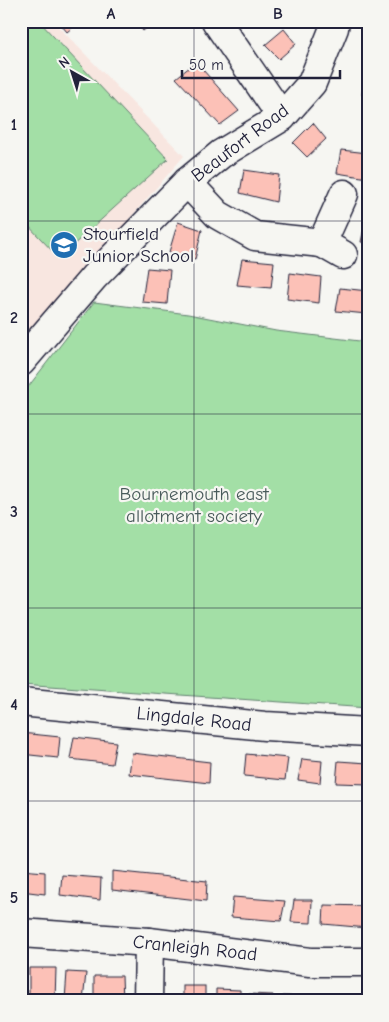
<svg xmlns="http://www.w3.org/2000/svg" width="389" height="1022" font-family="'Comic Neue',sans-serif">
	<style>
		.built { fill: #f8e6e0 }
		.green { fill: #a3dfa6; stroke: #628070 }
		.building { fill: #fcc1b7; stroke: #22223b }
		.lines { fill: none; stroke-linecap: round; stroke-linejoin: round }
		.minor-casing { stroke: #22223b; stroke-width: 31 }
		.minor { stroke: #f6f6f2; stroke-width: 28 }
		.grid { fill: none; stroke: #22223b; stroke-width: 1; stroke-opacity: 0.55 }
		.labels { text-anchor: middle; dominant-baseline: central; stroke-width: 4.5; stroke-linejoin: round; paint-order: stroke }
		.street-label { font-size: 19px; fill: #22223b; stroke: #f6f6f2 }
		.poi-label { font-size: 19px; fill: #22223b; stroke: #f6f6f2; text-anchor: start }
		.park-label { font-size: 19px; fill: #495b5b; stroke: #f6f6f2 }
		.neatline { fill: none; stroke: #22223b; stroke-width: 2 }
		.grid-label { font-size: 16px; text-anchor: middle; font-weight: bold; fill: #22223b }
	</style>
	<rect width="100%" height="100%" fill="#f6f6f2"/>
	<filter id="ink" filterUnits="userSpaceOnUse"><feTurbulence type="fractalNoise" baseFrequency=".02" numOctaves="2"/><feDisplacementMap in="SourceGraphic" scale="10" xChannelSelector="R" yChannelSelector="G"/><feConvolveMatrix kernelMatrix="1 2 1 2 8 2 1 2 1" color-interpolation-filters="sRGB"/></filter>
	<g filter="url(#ink)">
		<path class="built" d="M21,21H53L184,156L24,340H21Z"/>
		<g class="green">
			<path d="M21,21H39L168,159L59,258L21,218Z"/>
			<path d="M94,302L188,314L276,331L368,342V708L21,684V396Z"/>
		</g>
		<g class="building">
			<path d="M58,21H80L67,32Z"/>
			<path d="M134,21H155L143,31Z"/>
			<path d="M284,29L296,44L279,59L265,45Z"/>
			<path d="M196,62L239,111L220,125L176,78Z"/>
			<path d="M365,63H368V96L362,95Z"/>
			<path d="M313,123L326,139L307,157L293,143Z"/>
			<path d="M341,150L368,153V178L337,173Z"/>
			<path d="M244,170L279,175L276,202L240,193Z"/>
			<path d="M368,210V243L361,242Z"/>
			<path d="M178,222L202,230L195,259L169,252Z"/>
			<path d="M242,259L274,262L271,288L237,285Z"/>
			<path d="M147,268L170,270L167,304L142,302Z"/>
			<path d="M290,273L321,277L319,303L287,299Z"/>
			<path d="M340,288L368,291L367,314L336,311Z"/>
			<path d="M21,733L60,737L58,758L21,754Z"/>
			<path d="M74,737L116,742L112,764L70,759Z"/>
			<path d="M132,753L210,762L209,783L129,774Z"/>
			<path d="M246,754L288,758L285,780L244,776Z"/>
			<path d="M302,759L322,761L320,783L298,780Z"/>
			<path d="M338,761L368,763V784L336,783Z"/>
			<path d="M21,870L45,872V894L21,891Z"/>
			<path d="M112,871L207,881L206,901L112,890Z"/>
			<path d="M62,875L101,878L100,900L60,895Z"/>
			<path d="M233,897L285,901L281,921L231,917Z"/>
			<path d="M294,900H312L311,923L291,922Z"/>
			<path d="M324,905L368,906V928L323,924Z"/>
			<path d="M29,968H56L55,1001H29Z"/>
			<path d="M67,972L86,973L83,1001L65,1000Z"/>
			<path d="M94,976H122L123,1001H94Z"/>
			<rect x="183" y="986" width="22" height="15"/>
			<path d="M216,989L240,990V1001H216Z"/>
			<path d="M249,994L273,995V1001H249Z"/>
			<path d="M319,995L358,998V1001H319Z"/>
			<path d="M283,996L307,997V1001H283Z"/>
		</g>
		<g class="lines">
			<g class="minor-casing">
				<g id="minor">
					<path d="M216,21L282,117"/>
					<path d="M187,182L218,215L255,236L322,243L344,194"/>
					<path d="M322,243L343,255"/>
					<path d="M21,362L94,277L187,182L221,154L282,117L312,83L334,28L335,21"/>
					<path d="M21,702L265,726L368,732"/>
					<path d="M21,933L149,942L310,962H368"/>
					<path d="M148,1001L149,942"/>
				</g>
			</g>
			<use href="#minor" class="minor"/>
		</g>
	</g>
	<path class="grid" d="M194,21V1001M21,221H368M21,414H368M21,608H368M21,801H368"/>
	<defs>
		<g id="school-disc" transform="scale(1.4375)"><circle r="9.5" fill="#1f6fb2" stroke="#f6f6f2"/><path d="M0-5L7-2L0 1L-7-2ZM-4 1L0 2.5L4 1V4Q0 6-4 4Z" fill="#fff"/></g>
	</defs>
	<g fill-rule="evenodd">
		<use href="#school-disc" x="64" y="245"/>
	</g>
	<g class="labels">
		<g class="street-label">
			<text transform="translate(240 143) rotate(-37)">Beaufort Road</text>
			<text transform="translate(194 719) rotate(6)">Lingdale Road</text>
			<text transform="translate(195 948) rotate(6)">Cranleigh Road</text>
		</g>
		<g class="poi-label">
			<text x="83" y="234">Stourfield<tspan x="83" dy="22">Junior School</tspan></text>
		</g>
		<g class="park-label">
			<text x="194" y="494">Bournemouth east<tspan x="194" dy="22">allotment society</tspan></text>
		</g>
	</g>
	<rect width="389" height="1022" fill="none" stroke="#f6f6f2" stroke-width="55"/>
	<g transform="translate(72 72) rotate(321)" stroke="#f6f6f2" stroke-width="4" paint-order="stroke">
	<path d="M0-4L9 19L0 12L-9 19Z" fill="#22223b"/>
	<text y="-8" font-size="14" font-weight="bold" text-anchor="middle" fill="#22223b">N</text>
	</g>
	<path d="M182 70v8h158v-8" fill="none" stroke="#22223b" stroke-width="2.5"/>
	<text x="189" y="70" font-size="15" fill="#22223b" stroke="#f6f6f2" stroke-width="4" paint-order="stroke">50 m</text>
	<rect x="28" y="28" width="334" height="966" class="neatline"/>
	<g class="grid-label">
		<text x="111" y="19">A</text>
		<text x="278" y="19">B</text>
		<text x="14" y="130">1</text>
		<text x="14" y="323">2</text>
		<text x="14" y="517">3</text>
		<text x="14" y="710">4</text>
		<text x="14" y="903">5</text>
	</g>
</svg>
